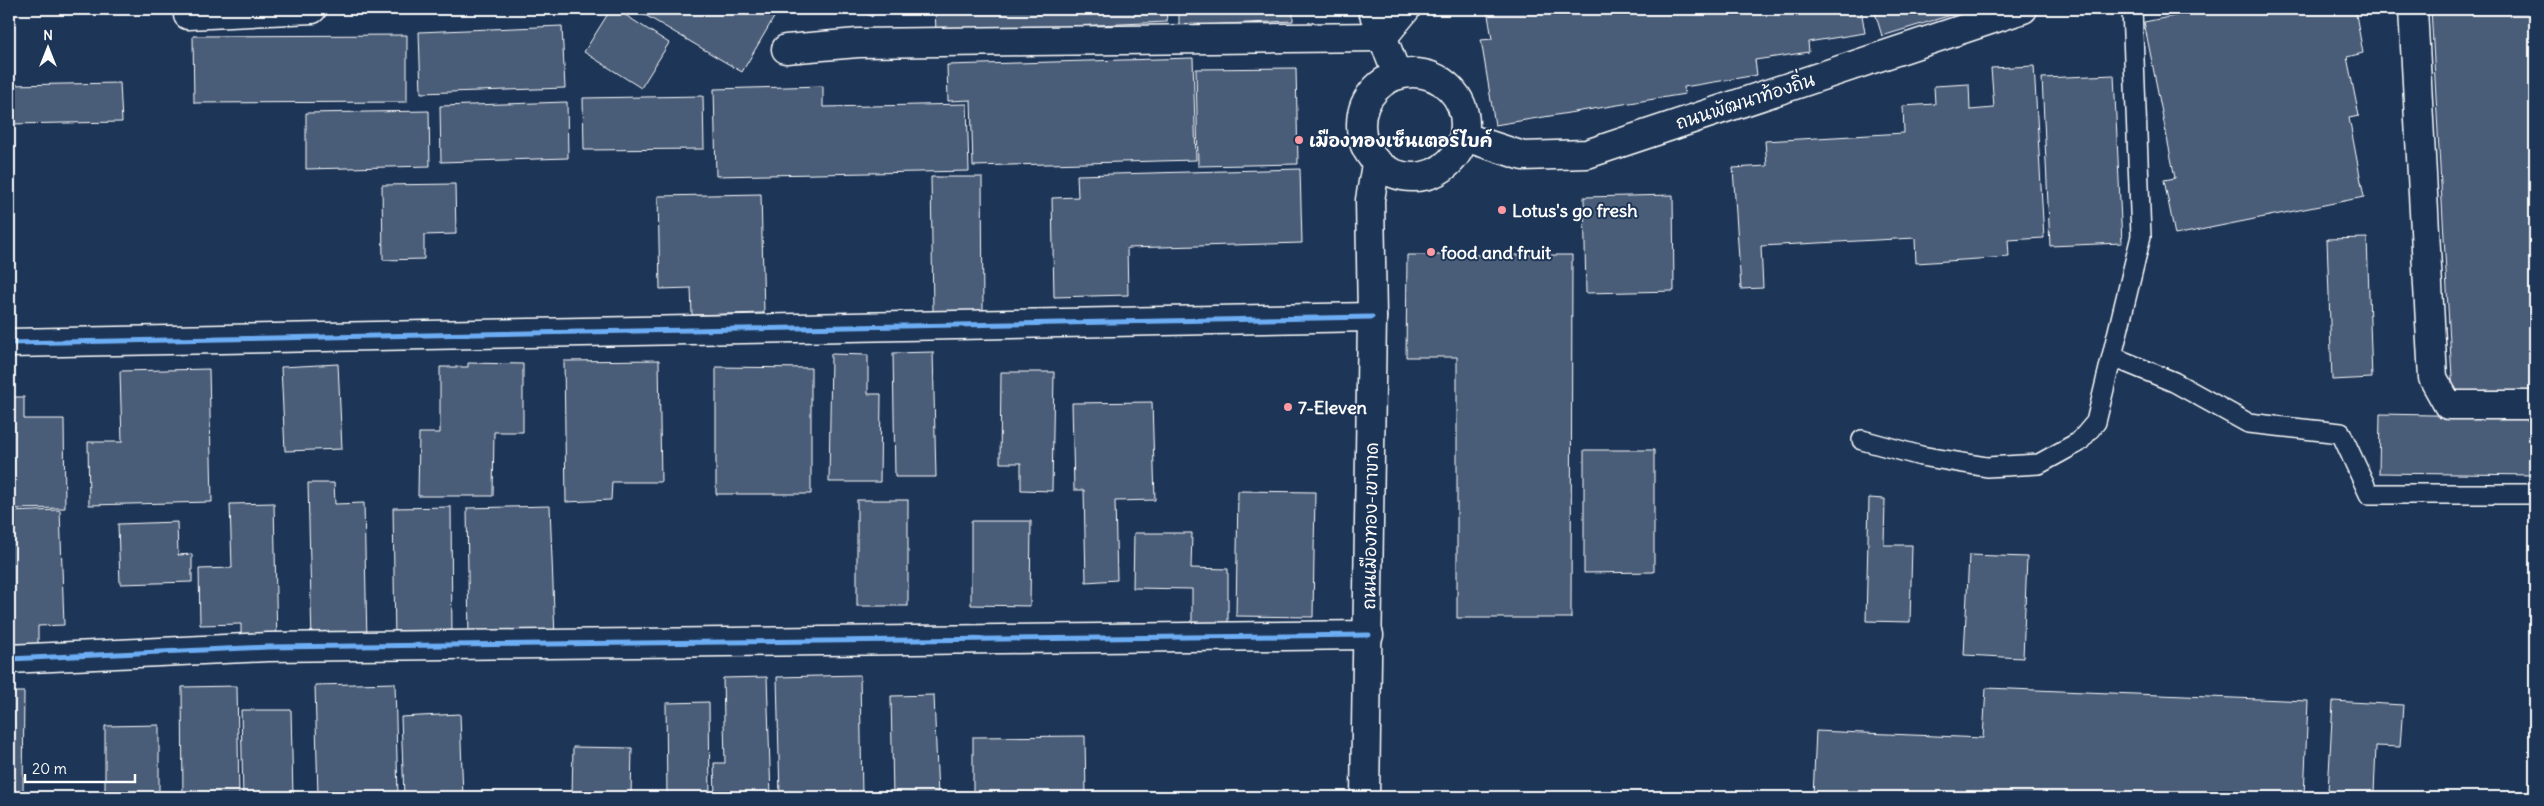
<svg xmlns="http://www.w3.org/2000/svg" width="2544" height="806" font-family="Delius,'Playpen Sans Thai',sans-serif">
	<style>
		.building { fill: #4a5d79; stroke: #fff }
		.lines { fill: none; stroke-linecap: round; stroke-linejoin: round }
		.lane-casing { stroke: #fff; stroke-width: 22 }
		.street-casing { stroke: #fff; stroke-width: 31 }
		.secondary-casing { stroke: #fff; stroke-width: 31 }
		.lane { stroke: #1d3557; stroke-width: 19 }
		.street { stroke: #1d3557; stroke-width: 28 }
		.secondary { stroke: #1d3557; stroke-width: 28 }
		.cycleway-casing { stroke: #1d3557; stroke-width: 8 }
		.cycleway { stroke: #6dadf4; stroke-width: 5 }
		.poi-dot { fill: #ff9aa2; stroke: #1d3557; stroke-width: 2 }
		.labels { text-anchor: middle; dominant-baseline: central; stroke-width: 4; stroke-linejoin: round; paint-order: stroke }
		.street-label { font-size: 18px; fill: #fff; stroke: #1d3557 }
		.poi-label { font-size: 18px; font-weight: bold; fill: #fff; stroke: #1d3557; text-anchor: start }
	</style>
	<rect width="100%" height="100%" fill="#1d3557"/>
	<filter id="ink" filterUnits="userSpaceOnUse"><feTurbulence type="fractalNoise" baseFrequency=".02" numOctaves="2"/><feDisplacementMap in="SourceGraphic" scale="10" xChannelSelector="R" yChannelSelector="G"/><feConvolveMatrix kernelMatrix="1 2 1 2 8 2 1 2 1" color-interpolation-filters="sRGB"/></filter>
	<g filter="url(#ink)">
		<g class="building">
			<path d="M611,9H616L669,43L641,88L584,52Z"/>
			<path d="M635,9H767L776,14L742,72Z"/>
			<path d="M859,9H877L872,17Z"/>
			<path d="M935,9H1166L1167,22L936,32Z"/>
			<path d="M1179,9H1293V21L1179,26Z"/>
			<path d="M1487,9H1861L1865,33L1808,42L1809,52L1755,60L1757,75L1684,87L1685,94L1495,125L1481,40L1492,39Z"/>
			<path d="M1874,9H1971L1882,36Z"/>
			<path d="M2210,9H2355L2363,53L2347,57L2359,116L2349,118L2364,197L2175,235L2164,180L2175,178L2144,22Z"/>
			<path d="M2431,9H2535V390L2453,395Z"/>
			<path d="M562,26L565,88L421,93L419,32Z"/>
			<path d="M407,35V102L194,103L193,36Z"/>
			<path d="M1193,58L1196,160L973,166L971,100L948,101L947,65Z"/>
			<path d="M2034,66L2044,238L2008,240L2009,257L1916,263L1915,238L1761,246L1763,288L1741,289L1733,168L1767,166L1765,141L1904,133L1903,106L1935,104L1934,86L1969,84L1970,110L1994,108L1991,68Z"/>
			<path d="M1296,68L1298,164L1198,166L1196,69Z"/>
			<path d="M2114,75L2122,243L2050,246L2042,78Z"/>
			<path d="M120,83L122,122L9,124V85Z"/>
			<path d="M823,86V107L967,104L969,171L716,176L714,89Z"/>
			<path d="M703,96L704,149L584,150L583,98Z"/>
			<path d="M567,102L568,158L441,162L440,106Z"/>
			<path d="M429,111L430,166L306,169V113Z"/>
			<path d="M1300,169L1302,243L1127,248L1128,295L1054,297L1052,198L1078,197L1077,175Z"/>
			<path d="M931,177H982L983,311H933Z"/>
			<path d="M455,184L456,234L424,235V259L383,260L382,185Z"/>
			<path d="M761,194L764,313L692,315L691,288L660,289L658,196Z"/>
			<path d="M1673,195L1674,291L1586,293L1584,197Z"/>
			<path d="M2367,238L2372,378L2332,380L2327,239Z"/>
			<path d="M1407,255H1572L1571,618H1457V357H1406Z"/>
			<path d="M933,352L936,477H895L893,353Z"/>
			<path d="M831,354L868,355V394H881L880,482H829Z"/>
			<path d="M659,360L661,482H612L611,500L566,502L564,361Z"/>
			<path d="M468,363L523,364V432H494L493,496H418L419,433H440V367H468Z"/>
			<path d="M338,364L342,449L285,451L281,367Z"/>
			<path d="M716,367L811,368V494H716Z"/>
			<path d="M209,369L212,502L89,505L88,442H122L120,371Z"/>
			<path d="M1001,372H1054L1052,491L1021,490V463H1000Z"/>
			<path d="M9,397H24V419H64L65,508L9,509Z"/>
			<path d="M1152,402L1155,500L1115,501L1117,580L1086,582L1084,490H1074L1072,403Z"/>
			<path d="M2380,414L2535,417V475L2379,473Z"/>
			<path d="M1584,450H1654V572L1584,573Z"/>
			<path d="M308,483H334L335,504L364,503L367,641L312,642Z"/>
			<path d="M1238,491L1315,492L1313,617L1236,616Z"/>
			<path d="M1869,498L1885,499L1884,545H1912L1910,622L1866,621Z"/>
			<rect x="857" y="500" width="51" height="106"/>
			<path d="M274,503L277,643L241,644V624L200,625L199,569L232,568L230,504Z"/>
			<path d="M550,506L555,638L469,640L467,508Z"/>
			<path d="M451,507L452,641H395L393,508Z"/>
			<path d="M60,510L64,625L38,626V653L9,655V512Z"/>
			<path d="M971,521H1031L1030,606L971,605Z"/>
			<path d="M177,522L178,555L192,554V582L120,584L118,524Z"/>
			<path d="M1134,533H1192L1191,568L1228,569V629L1192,628V589L1133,588Z"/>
			<path d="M1969,555L2027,557L2023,658L1964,655Z"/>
			<path d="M860,675L862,797H780L777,677Z"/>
			<path d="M767,677L771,797H715L714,763H725L723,678Z"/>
			<path d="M395,683L398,797H318L315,685Z"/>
			<path d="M237,686L239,797H183L182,687Z"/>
			<path d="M1986,688L2308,701L2304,797H1798L1813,796L1816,731L1983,738Z"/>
			<path d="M9,692H24L23,797H9Z"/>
			<path d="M934,695L938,797H893L891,696Z"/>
			<path d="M2333,701L2403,705L2400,747L2376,746L2374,794L2328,791Z"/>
			<path d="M709,702L710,797H667L666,703Z"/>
			<path d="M241,710H291L293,797H243Z"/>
			<path d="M460,714L463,797H404L401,717Z"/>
			<path d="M159,725V797H105V726Z"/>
			<path d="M1085,736L1086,797H973V737Z"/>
			<path d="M573,747L632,748L631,797H572Z"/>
		</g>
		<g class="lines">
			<g class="lane-casing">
				<g id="lane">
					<path d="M2113,357L2174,382L2248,423L2341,433L2369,494H2535"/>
					<path d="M1862,440L1921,456L1987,467L2039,464L2079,442L2096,422L2141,236L2132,9"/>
				</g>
			</g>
			<g class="street-casing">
				<g id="street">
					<path d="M2413,9L2433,378L2448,405H2535"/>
					<path d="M188,15L312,9"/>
					<path d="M786,49L858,43L1383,37L1406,9"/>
					<path d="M1465,137L1523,156L1587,154L2023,9"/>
					<path d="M9,343L1372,317"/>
					<path d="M9,659L268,647L1369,635"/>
				</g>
			</g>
			<g class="secondary-casing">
				<g id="secondary">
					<path d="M1372,9L1397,75"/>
					<circle cx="1413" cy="125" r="52"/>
					<path d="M1365,797L1372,317L1370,200L1376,164"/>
				</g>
			</g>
			<use href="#lane" class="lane"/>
			<use href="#street" class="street"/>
			<use href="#secondary" class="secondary"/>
			<g class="cycleway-casing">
				<g id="cycleway">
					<path d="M9,343L1372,317"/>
					<path d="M9,659L268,647L1369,635"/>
				</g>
			</g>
			<use href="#cycleway" class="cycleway"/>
		</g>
	</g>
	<g class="poi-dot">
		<circle cx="1299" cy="140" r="5"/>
		<circle cx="1502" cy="210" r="5"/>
		<circle cx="1431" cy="252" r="5"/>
		<circle cx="1288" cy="407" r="5"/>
	</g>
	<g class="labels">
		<g class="street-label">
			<text transform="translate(1745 101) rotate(-18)">ถนนพัฒนาท้องถิ่น</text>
			<text transform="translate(1370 526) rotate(-89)">ถนนเมืองทอง-เขาขาด</text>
		</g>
		<g class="poi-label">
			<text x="1309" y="140">เมืองทองเซ็นเตอร์ไบค์</text>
			<text x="1512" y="210">Lotus's go fresh</text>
			<text x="1441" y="252">food and fruit</text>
			<text x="1298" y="407">7-Eleven</text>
		</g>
	</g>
	<rect width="2544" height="806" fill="none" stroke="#1d3557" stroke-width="30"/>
	<rect x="15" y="15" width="2514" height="776" fill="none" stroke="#fff" stroke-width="2" filter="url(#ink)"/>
	<g transform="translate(48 48)" stroke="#1d3557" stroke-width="4" paint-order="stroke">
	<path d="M0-4L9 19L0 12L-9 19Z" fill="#ffffff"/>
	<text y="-8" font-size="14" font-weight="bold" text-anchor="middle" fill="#ffffff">N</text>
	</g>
	<path d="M25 774v8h110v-8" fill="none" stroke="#ffffff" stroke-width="2.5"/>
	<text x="32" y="774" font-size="15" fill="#ffffff" stroke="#1d3557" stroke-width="4" paint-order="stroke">20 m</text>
</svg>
